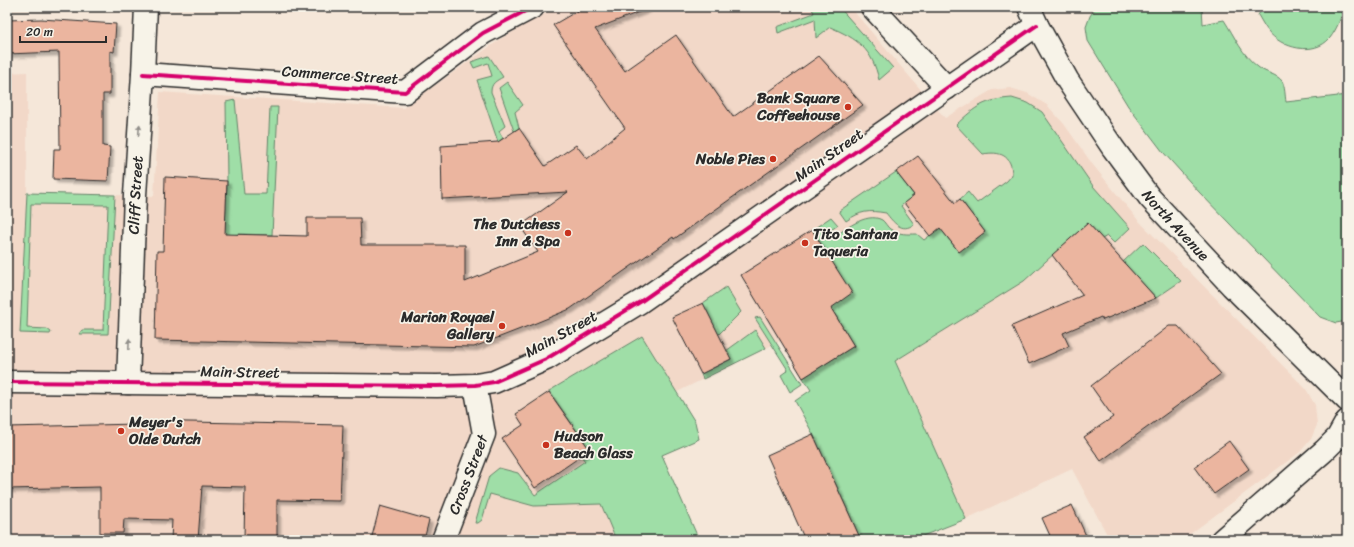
<svg xmlns="http://www.w3.org/2000/svg" width="1354" height="547" font-family="Sriracha,sans-serif">
	<style>
		.built { fill: #f2d8c8 }
		.green { fill: #9fdea7; stroke: #658469 }
		.building { fill: #ebb59f; stroke: #2b2b2b; filter: url(#shadow) }
		.lines { fill: none; stroke-linecap: round; stroke-linejoin: round }
		.minor-casing { stroke: #2b2b2b; stroke-width: 25 }
		.major-casing { stroke: #2b2b2b; stroke-width: 25 }
		.minor { stroke: #f7f3e8; stroke-width: 22 }
		.major { stroke: #f7f3e8; stroke-width: 22 }
		.cycleway-casing { stroke: #f7f3e8; stroke-width: 6 }
		.cycleway { stroke: #d6006c; stroke-width: 4 }
		.oneway { fill: #918f8a }
		.poi-dot { fill: #c8321e; stroke: #f7f3e8; stroke-width: 1.5 }
		.labels { text-anchor: middle; dominant-baseline: central; stroke-width: 3.5; stroke-linejoin: round; paint-order: stroke }
		.street-label { font-size: 15px; fill: #2b2b2b; stroke: #f7f3e8 }
		.poi-label { font-size: 15px; font-weight: bold; fill: #2b2b2b; stroke: #f7f3e8; text-anchor: end }
	</style>
	<defs>
		<filter id="shadow"><feDropShadow dx="3.5" dy="3.5" stdDeviation="1" flood-color="#0004"/></filter>
	</defs>
	<rect width="100%" height="100%" fill="#f5e7d9"/>
	<filter id="ink" filterUnits="userSpaceOnUse"><feTurbulence type="fractalNoise" baseFrequency=".025" numOctaves="2"/><feDisplacementMap in="SourceGraphic" scale="8" xChannelSelector="R" yChannelSelector="G"/><feConvolveMatrix kernelMatrix="1 2 1 2 8 2 1 2 1" color-interpolation-filters="sRGB"/></filter>
	<g filter="url(#ink)">
		<path class="built" d="M557,7H850L945,118L992,90L1010,88L1027,93L1047,105L1064,124L1093,165L1138,220L1306,389L1315,405L1317,425L1311,439L1300,452L1182,540H1110L1072,469L966,519L895,361L877,332L803,378L780,341L671,395L692,441L654,459L617,540H7V73L27,72V193L154,196L160,92L403,108L502,38Z"/>
		<g class="green">
			<path d="M811,7H839L893,68L879,80C872,49 858,39 830,27L816,38L815,19L778,33L777,27L814,13Z"/>
			<path d="M1096,7H1202L1203,24L1224,20C1235,37 1242,55 1258,67C1265,73 1277,74 1282,81C1285,86 1285,96 1286,102L1347,95V321L1336,323L1320,317L1199,192L1163,152L1128,106L1088,41L1086,27L1090,16Z"/>
			<path d="M1286,7H1344C1341,18 1337,29 1330,38C1314,57 1281,48 1268,31C1264,26 1261,20 1258,15C1263,5 1277,9 1286,7Z"/>
			<path d="M489,56L503,77C496,81 491,83 491,92L505,126L499,131L503,138L498,142L477,80L492,76L488,63L474,68L471,62Z"/>
			<path d="M507,82L523,105L515,112L519,128L514,131L499,88Z"/>
			<path d="M1012,98L1028,103L1042,112L1093,186L1130,228L1114,243L1107,236L1102,239L1088,223L1024,281L895,361L966,519L912,540H861L813,434L795,401L811,390L803,378L854,346L831,308L812,230L831,217L838,225L827,233L831,239C843,231 866,211 882,220C885,222 887,227 890,229C899,235 908,234 917,234L924,240L940,228L959,252L985,232L960,199L968,192L977,203L1007,181L1012,175C1012,155 1000,151 983,154L956,125C976,106 984,100 1012,98Z"/>
			<path d="M235,100L244,194H266L270,107H278L272,235L237,234L236,273L187,228L225,229L227,181L226,102Z"/>
			<path d="M896,172L914,195L901,206L914,224C902,234 893,222 886,213C868,210 861,211 846,221L839,211Z"/>
			<path d="M27,193L115,195L108,334H79L82,330H103L108,205L31,204L27,328L47,329L51,332L50,334L20,333Z"/>
			<path d="M1143,243L1181,281L1156,298L1123,262Z"/>
			<path d="M726,287L741,312L718,335L703,303Z"/>
			<path d="M760,317L802,384L790,392L781,375L788,370L755,318Z"/>
			<path d="M755,330L766,348L703,379L701,374L731,359L726,351Z"/>
			<path d="M642,336L695,422L699,439L662,455L699,540H616L601,504L534,506L490,494L482,520L478,523H475L489,476L499,468L518,473L535,495L585,461L581,456L590,450L549,391Z"/>
		</g>
		<g class="building">
			<path d="M584,7H646L647,9L595,29L625,71L676,35L733,117L819,56L863,105L674,239L673,237L570,309L536,323L474,347L155,340L157,251H163L165,177L227,181L225,234L307,236V218H360L361,245H465V282L538,252L520,226L568,192L442,199L441,146L498,142L519,128L545,166L576,145L587,159L625,128L553,25Z"/>
			<path d="M41,19L116,24L114,52L110,51V94H103V146L110,147L108,181L53,179L54,149H60L59,52L7,54V20Z"/>
			<path d="M918,156L955,203L960,199L985,232L959,252L940,228L930,236L904,203L914,195L896,172Z"/>
			<path d="M1088,223L1156,298L1103,320L1101,317L1063,333L1069,346L1029,364L1012,326L1083,295L1052,255Z"/>
			<path d="M812,230L852,293L831,308L854,346L803,378L741,275Z"/>
			<path d="M703,303L731,359L701,374L672,317Z"/>
			<path d="M1169,326H1178L1221,374L1101,461L1084,437L1113,417L1091,386Z"/>
			<path d="M549,392L590,450L535,488L502,439L523,425L516,414Z"/>
			<path d="M138,421L343,425L340,501L277,500V540H244L245,487L202,486L198,540H171L172,520L124,519L123,533H100V487L7,489V427L138,424Z"/>
			<path d="M813,434L861,540H805L767,455Z"/>
			<path d="M1229,441L1249,469L1214,494L1194,467Z"/>
			<path d="M1072,505L1088,540H1052L1042,518Z"/>
			<path d="M380,506L429,520L424,540H371Z"/>
		</g>
		<g class="lines">
			<g class="minor-casing">
				<g id="minor">
					<path d="M872,7L947,88"/>
					<path d="M143,74L405,92L483,33L533,7"/>
					<path id="s1" d="M128,383L135,195L143,74L146,7"/>
					<path id="s2" d="M443,540L484,434L475,385"/>
					<path d="M1222,540L1324,451L1338,437L1347,421"/>
				</g>
			</g>
			<g class="major-casing">
				<g id="major">
					<path id="s3" d="M1029,7L1037,25L1068,81L1113,148L1150,198L1232,286L1347,400"/>
					<path d="M7,382L437,386L475,385L494,382L546,359L640,302L1037,25"/>
				</g>
			</g>
			<use href="#minor" class="minor"/>
			<use href="#major" class="major"/>
			<g class="cycleway-casing">
				<g id="cycleway">
					<path d="M143,74L405,92L483,33L533,7"/>
					<path d="M7,382L437,386L475,385L494,382L546,359L640,302L1037,25"/>
				</g>
			</g>
			<use href="#cycleway" class="cycleway"/>
		</g>
		<defs><path id="oneway-solid" d="M-6-.8H1V-3.2L6.5 0L1 3.2V.8H-6Z"/></defs>
		<g class="oneway">
			<use href="#oneway-solid" transform="translate(139 130) rotate(-86)"/>
			<use href="#oneway-solid" transform="translate(129 344) rotate(-88)"/>
		</g>
	</g>
	<g class="poi-dot">
		<circle cx="848" cy="107" r="4"/>
		<circle cx="773" cy="159" r="4"/>
		<circle cx="568" cy="233" r="4"/>
		<circle cx="805" cy="243" r="4"/>
		<circle cx="502" cy="326" r="4"/>
		<circle cx="121" cy="431" r="4"/>
		<circle cx="546" cy="445" r="4"/>
	</g>
	<g class="labels">
		<g class="street-label">
			<text transform="translate(340 75) rotate(4)">Commerce Street</text>
			<text transform="translate(829 155) rotate(-35)">Main Street</text>
			<text stroke="none"><textPath href="#s1" startOffset="188">Cliff Street</textPath></text>
			<text stroke="none"><textPath href="#s3" startOffset="264">North Avenue</textPath></text>
			<text transform="translate(561 334) rotate(-29)">Main Street</text>
			<text transform="translate(240 372) rotate(1)">Main Street</text>
			<text stroke="none"><textPath href="#s2" startOffset="70">Cross Street</textPath></text>
		</g>
		<g class="poi-label">
			<text x="840" y="98">Bank Square<tspan x="840" dy="17">Coffeehouse</tspan></text>
			<text x="765" y="159">Noble Pies</text>
			<text x="560" y="224">The Dutchess<tspan x="560" dy="17">Inn &amp; Spa</tspan></text>
			<text x="813" y="234" text-anchor="start">Tito Santana<tspan x="813" dy="17">Taqueria</tspan></text>
			<text x="494" y="317">Marion Royael<tspan x="494" dy="17">Gallery</tspan></text>
			<text x="129" y="422" text-anchor="start">Meyer's<tspan x="129" dy="17">Olde Dutch</tspan></text>
			<text x="554" y="436" text-anchor="start">Hudson<tspan x="554" dy="17">Beach Glass</tspan></text>
		</g>
	</g>
	<rect width="1354" height="547" fill="none" stroke="#f7f3e8" stroke-width="24"/>
	<rect x="12" y="12" width="1330" height="523" fill="none" stroke="#2b2b2b" stroke-width="1.5" filter="url(#ink)"/>
	<path d="M20 36v6h86v-6" fill="none" stroke="#2b2b2b" stroke-width="2"/>
	<text x="26" y="36" font-size="12" fill="#2b2b2b" stroke="#f7f3e8" stroke-width="3" paint-order="stroke">20 m</text>
</svg>
